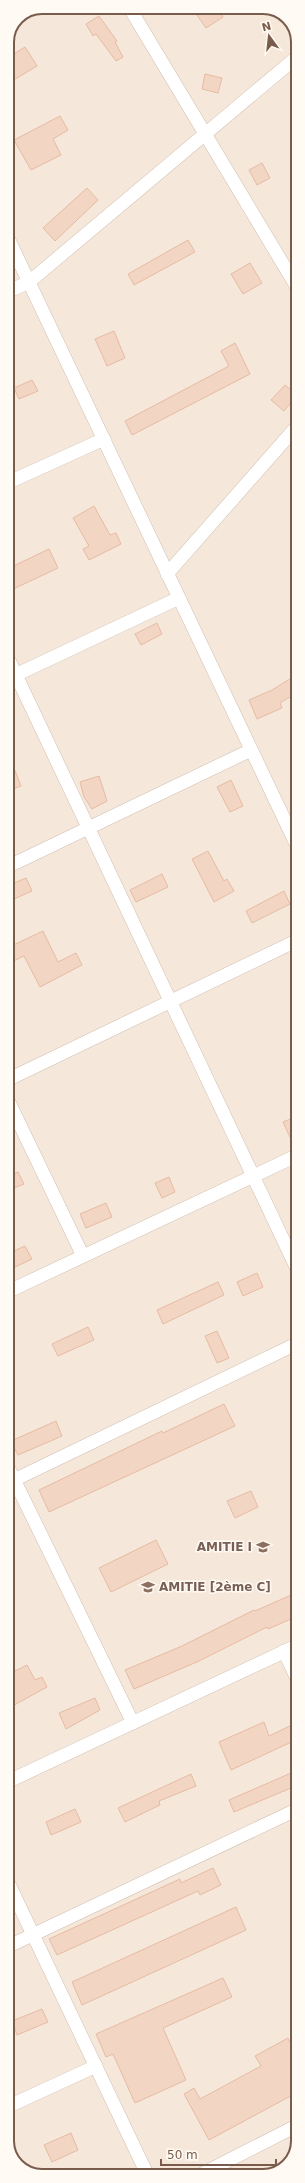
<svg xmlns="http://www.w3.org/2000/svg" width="305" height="2183" font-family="'DejaVu Sans',sans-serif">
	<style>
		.residential { fill: #f5e8da }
		.building { fill: #f3d5c3; stroke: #e6bba3 }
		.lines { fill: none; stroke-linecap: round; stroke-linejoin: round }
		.minor-casing { stroke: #d1beb0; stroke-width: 14 }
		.minor { stroke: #fff; stroke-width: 13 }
		.labels { text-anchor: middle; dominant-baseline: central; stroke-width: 3; stroke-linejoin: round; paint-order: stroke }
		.education-label { font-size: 12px; font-weight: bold; fill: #785e54; stroke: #fffaf3; text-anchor: end }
		.rim { fill: none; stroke: #7a5c4d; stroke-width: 2 }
	</style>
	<rect width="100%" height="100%" fill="#fdf6ec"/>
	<path class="residential" d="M42,7H268L288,17L298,37V2141L289,2164L268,2176H37L17,2166L7,2146V42L17,17Z"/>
	<g class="building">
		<path d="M210,7H217L223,17L206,28L197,15Z"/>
		<path d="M99,16L117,41L115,42L123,57L116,61L96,34L93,36L86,24Z"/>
		<path d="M25,47L37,66L7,84V58Z"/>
		<path d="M205,74L222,78L218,93L202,89Z"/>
		<path d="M60,116L68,130L53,139L61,155L31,170L14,140Z"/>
		<path d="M262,163L270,178L257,185L249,170Z"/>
		<path d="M87,188L98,200L55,241L43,228Z"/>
		<path d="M188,240L195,252L134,285L128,274Z"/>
		<path d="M250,263L262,283L243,294L231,274Z"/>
		<path d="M114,331L125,358L107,366L95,339Z"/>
		<path d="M235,343L250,374L132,435L125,421L229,366L221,351Z"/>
		<path d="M32,380L38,391L19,399L14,388Z"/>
		<path d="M285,385L297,395L284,411L271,400Z"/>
		<path d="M94,506L110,535L116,533L121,544L89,560L83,549L89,546L73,518Z"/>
		<path d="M49,549L58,568L7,592V569Z"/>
		<path d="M157,623L162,634L141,645L135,634Z"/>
		<path d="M298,674V692L280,703L282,708L257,719L249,700L272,690Z"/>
		<path d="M8,753L21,786L7,791V754Z"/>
		<path d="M99,776L107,801L92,809L84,797L80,782Z"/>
		<path d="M231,780L243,806L230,812L217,787Z"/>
		<path d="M208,851L224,881L227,879L234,891L214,902L192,859Z"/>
		<path d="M162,874L168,887L136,902L130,890Z"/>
		<path d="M26,878L32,891L7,902V886Z"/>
		<path d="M284,891L290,904L252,923L246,911Z"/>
		<path d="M43,931L58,962L76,953L82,965L40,987L24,956L7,964V948Z"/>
		<path d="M298,1116V1147L295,1148L283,1122Z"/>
		<path d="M18,1172L24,1184L7,1191V1177Z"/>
		<path d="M169,1177L175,1192L162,1198L155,1183Z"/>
		<path d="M106,1203L112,1217L86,1228L80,1214Z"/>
		<path d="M25,1246L32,1259L11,1269L7,1261V1254Z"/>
		<path d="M257,1273L263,1287L243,1296L237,1282Z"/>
		<path d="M218,1282L224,1295L163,1324L157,1310Z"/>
		<path d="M88,1327L94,1340L58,1356L52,1344Z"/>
		<path d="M217,1331L229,1358L217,1363L205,1336Z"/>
		<path d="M224,1404L235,1426L49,1512L39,1490L162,1431L163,1433Z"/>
		<path d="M56,1421L62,1436L18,1455L11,1441Z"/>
		<path d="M251,1491L258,1507L235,1518L227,1501Z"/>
		<path d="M156,1540L168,1564L111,1592L99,1568Z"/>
		<path d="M298,1592V1616L268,1629L267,1627L199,1661L134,1689L125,1670L182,1646L254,1610L255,1611Z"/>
		<path d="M27,1665L35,1680L42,1677L47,1687L7,1709V1693L12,1690L7,1680V1675Z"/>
		<path d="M95,1698L100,1710L66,1729L59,1713Z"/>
		<path d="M264,1722L269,1736L298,1722V1739L231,1770L219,1742Z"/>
		<path d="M298,1770V1785L234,1812L229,1800Z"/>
		<path d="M191,1774L196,1786L159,1801L160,1805L125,1822L118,1808Z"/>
		<path d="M75,1809L81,1822L51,1835L46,1822Z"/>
		<path d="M213,1868L221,1885L200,1895L198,1891L57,1955L49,1939L180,1879L181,1883Z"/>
		<path d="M236,1907L246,1930L82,2005L72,1982Z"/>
		<path d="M223,1978L232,1997L163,2028L186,2080L135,2103L113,2054L106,2057L96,2034Z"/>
		<path d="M42,2009L48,2022L17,2035L12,2021Z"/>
		<path d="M288,2038L298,2058V2092L209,2140L184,2094L194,2088L200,2099L261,2066L255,2056Z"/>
		<path d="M71,2133L78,2150L52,2162L44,2145Z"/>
	</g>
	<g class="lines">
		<g class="minor-casing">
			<g id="minor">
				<path d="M129,7L298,289"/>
				<path d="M7,236L298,848"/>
				<path d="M7,292L29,282L298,56"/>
				<path d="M7,483L104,439"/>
				<path d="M167,574L298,425"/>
				<path d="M7,656L298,1271"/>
				<path d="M7,679L179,598"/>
				<path d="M7,867L251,750"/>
				<path d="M7,1080L298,940"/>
				<path d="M7,1098L83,1256"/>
				<path d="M7,1292L298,1155"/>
				<path d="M7,1465L133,1723"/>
				<path d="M14,1480L298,1343"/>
				<path d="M284,1651L298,1681"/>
				<path d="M7,1782L298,1645"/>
				<path d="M7,1880L148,2176"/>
				<path d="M7,1947L298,1809"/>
				<path d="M7,2107L96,2066"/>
				<path d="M198,2176L298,2125"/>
			</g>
		</g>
		<use href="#minor" class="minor"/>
	</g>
	<defs>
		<g id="school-bare" transform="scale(1.08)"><path d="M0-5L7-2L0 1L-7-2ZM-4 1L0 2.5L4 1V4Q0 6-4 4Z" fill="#8d6e63" stroke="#fffaf3" stroke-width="2.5" paint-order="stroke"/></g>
	</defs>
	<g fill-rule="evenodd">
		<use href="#school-bare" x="263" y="1547"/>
		<use href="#school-bare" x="148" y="1587"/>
	</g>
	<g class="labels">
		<g class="education-label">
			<text x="252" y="1547">AMITIE I</text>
			<text x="159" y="1587" text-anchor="start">AMITIE [2ème C]</text>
		</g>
	</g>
	<path d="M0 0H305V2183H0ZM42 14H263A28 28 0 0 1 291 42V2141A28 28 0 0 1 263 2169H42A28 28 0 0 1 14 2141V42A28 28 0 0 1 42 14Z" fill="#fffaf3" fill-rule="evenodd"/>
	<path class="rim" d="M42 14H263A28 28 0 0 1 291 42V2141A28 28 0 0 1 263 2169H42A28 28 0 0 1 14 2141V42A28 28 0 0 1 42 14Z"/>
	<g transform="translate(269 36) rotate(345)" stroke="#fffaf3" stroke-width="3" paint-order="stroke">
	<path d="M0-3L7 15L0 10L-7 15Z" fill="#7a5c4d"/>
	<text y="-6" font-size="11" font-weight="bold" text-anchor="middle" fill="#7a5c4d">N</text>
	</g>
	<path d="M161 2159v6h115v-6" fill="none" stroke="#7a5c4d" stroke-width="2"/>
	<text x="167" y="2159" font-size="12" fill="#7a5c4d" stroke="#fffaf3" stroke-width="3" paint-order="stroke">50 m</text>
</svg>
